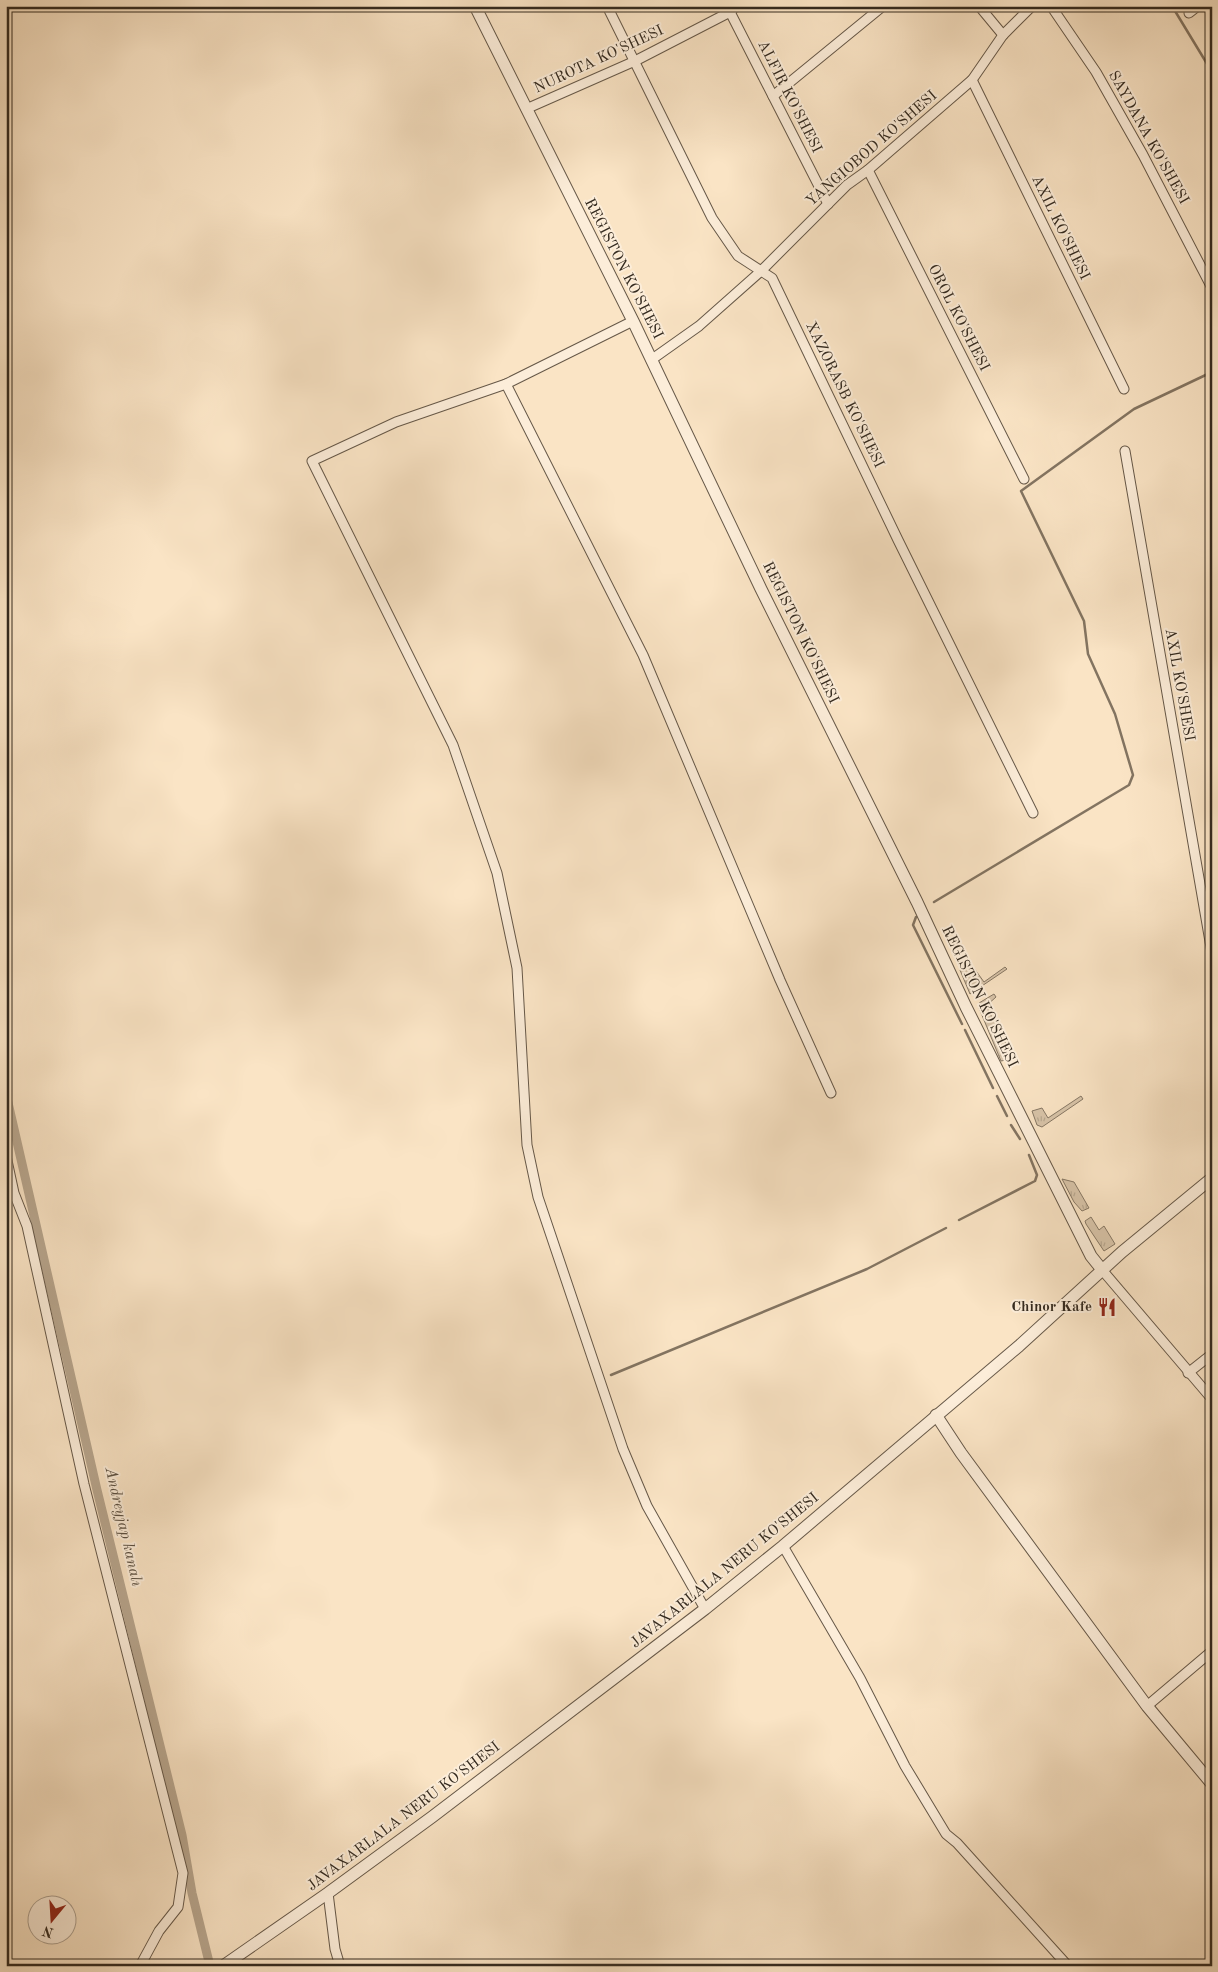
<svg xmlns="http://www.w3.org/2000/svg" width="1218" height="1972" font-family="'Old Standard TT',serif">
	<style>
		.grass { fill: url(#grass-tufts); stroke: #867764 }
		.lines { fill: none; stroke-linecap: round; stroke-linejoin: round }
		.stream { stroke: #837461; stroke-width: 2.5 }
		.canal { stroke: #b7a58d; stroke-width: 9 }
		.minor-casing { stroke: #665848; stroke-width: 11 }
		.tertiary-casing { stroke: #665848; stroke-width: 13 }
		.minor { stroke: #fcedd9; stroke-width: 9 }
		.tertiary { stroke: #fcedd9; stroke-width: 11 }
		.labels { text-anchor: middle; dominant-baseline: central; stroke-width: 4; stroke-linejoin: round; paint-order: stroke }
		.street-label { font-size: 15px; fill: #342a1f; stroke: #fcedd9 }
		.poi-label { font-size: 15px; font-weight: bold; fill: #342a1f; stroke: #fcedd9; text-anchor: end }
		.water-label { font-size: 16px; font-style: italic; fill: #5b4f40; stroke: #fcedd9 }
	</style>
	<defs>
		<pattern id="grass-tufts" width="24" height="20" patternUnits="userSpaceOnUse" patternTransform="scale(1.25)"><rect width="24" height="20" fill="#d8c4a9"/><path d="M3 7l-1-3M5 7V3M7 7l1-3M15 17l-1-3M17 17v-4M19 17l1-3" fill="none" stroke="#baa991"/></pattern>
	</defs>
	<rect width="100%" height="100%" fill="#fae4c5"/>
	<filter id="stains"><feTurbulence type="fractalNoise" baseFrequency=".004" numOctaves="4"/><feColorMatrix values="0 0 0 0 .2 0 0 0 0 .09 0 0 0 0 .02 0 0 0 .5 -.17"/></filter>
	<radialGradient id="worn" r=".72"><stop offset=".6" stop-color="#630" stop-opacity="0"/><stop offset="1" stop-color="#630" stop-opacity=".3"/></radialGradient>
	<g class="grass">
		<path d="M971,964L984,982L1005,967L1007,969L970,994L960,970Z"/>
		<path d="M994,994L996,997L986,1006L1011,1053L1006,1060L1001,1061L979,1008V1003Z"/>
		<path d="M1081,1096L1083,1099L1042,1127L1037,1125L1032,1111L1042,1108L1048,1118Z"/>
		<path d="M1062,1179L1074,1182L1089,1208L1082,1211L1074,1202Z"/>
		<path d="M1091,1217L1099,1230L1104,1226L1115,1244L1104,1251L1086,1224L1085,1221Z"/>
	</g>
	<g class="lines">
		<g class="stream">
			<path d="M1172,6L1212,72"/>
			<path d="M934,902L1129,785L1133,775L1115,714L1088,654L1084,621L1021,491L1134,409L1212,372"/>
			<path d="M916,917L913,925L962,1024"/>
			<path d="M965,1030L993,1088"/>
			<path d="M997,1096L1007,1116"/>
			<path d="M1011,1125L1020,1139"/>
			<path d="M959,1220L1035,1181L1037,1175L1029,1155"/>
			<path d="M611,1375L867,1269L946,1228"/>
		</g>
		<path class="canal" d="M6,1094L97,1490L182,1835L192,1893L210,1966"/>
		<g class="minor-casing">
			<g id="minor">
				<path d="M607,6L712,218L738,256L772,278L898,540L1033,813"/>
				<path d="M722,6L730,12L828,204"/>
				<path d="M979,6L1003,35"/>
				<path d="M1051,6L1096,72L1143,155L1212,288"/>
				<path d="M1189,13L1198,6"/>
				<path d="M972,80L1124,389"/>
				<path d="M773,96L883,6"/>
				<path d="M526,109L635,61L730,12L736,6"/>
				<path d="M868,170L1024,479"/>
				<path d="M633,321L506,384L396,422L312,461L453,745L497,873L517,968L527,1145L538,1197L623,1449L647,1506L705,1609"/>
				<path d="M651,360L699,326L761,271L847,185L868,170L972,80L1003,35L1032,6"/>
				<path d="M506,384L643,655L780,980L831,1093"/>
				<path d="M1125,451L1212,953"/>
				<path d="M6,1156L14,1193L27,1226L84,1484L183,1873L178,1907L159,1931L140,1966"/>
				<path d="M1103,1271L1212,1399"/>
				<path d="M1188,1373L1212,1354"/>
				<path d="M783,1546L860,1678L905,1766L946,1834L957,1843L1068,1966"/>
				<path d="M1147,1706L1212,1651"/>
				<path d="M328,1893L335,1949L340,1966"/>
			</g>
		</g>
		<g class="tertiary-casing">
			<g id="tertiary">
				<path d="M475,6L633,321L761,589L917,902L966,1007L1091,1256L1103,1271"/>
				<path d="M936,1415L961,1453L1147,1706L1212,1784"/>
				<path d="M223,1966L328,1893L432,1817L705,1609L783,1546L1019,1346L1122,1252L1212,1178"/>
			</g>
		</g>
		<use href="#minor" class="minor"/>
		<use href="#tertiary" class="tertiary"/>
	</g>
	<defs>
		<g id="restaurant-bare" transform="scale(1.5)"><path d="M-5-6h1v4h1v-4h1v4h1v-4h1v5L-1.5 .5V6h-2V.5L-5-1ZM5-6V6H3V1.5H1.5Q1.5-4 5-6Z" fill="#8f2418" stroke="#fcedd9" stroke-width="2.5" paint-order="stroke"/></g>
	</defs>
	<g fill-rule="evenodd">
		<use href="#restaurant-bare" x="1107" y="1307"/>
	</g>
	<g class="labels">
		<g class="street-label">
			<text transform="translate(599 60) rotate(-25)">NUROTA KO'SHESI</text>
			<text transform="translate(789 97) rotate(63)">ALFIR KO'SHESI</text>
			<text transform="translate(1148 138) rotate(61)">SAYDANA KO'SHESI</text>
			<text transform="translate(872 149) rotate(-41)">YANGIOBOD KO'SHESI</text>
			<text transform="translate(1060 228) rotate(64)">AXIL KO'SHESI</text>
			<text transform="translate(623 269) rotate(63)">REGISTON KO'SHESI</text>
			<text transform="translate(958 318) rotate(63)">OROL KO'SHESI</text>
			<text transform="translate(844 395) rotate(64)">XAZORASB KO'SHESI</text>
			<text transform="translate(800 633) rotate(64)">REGISTON KO'SHESI</text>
			<text transform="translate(1179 685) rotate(80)">AXIL KO'SHESI</text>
			<text transform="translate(979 997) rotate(64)">REGISTON KO'SHESI</text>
			<text transform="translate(725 1571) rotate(-39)">JAVAXARLALA NERU KO'SHESI</text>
			<text transform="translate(404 1817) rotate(-37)">JAVAXARLALA NERU KO'SHESI</text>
		</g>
		<g class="poi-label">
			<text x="1092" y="1307">Chinor Kafe</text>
		</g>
		<g class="water-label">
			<text transform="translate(123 1527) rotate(77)">Andreyjap kanalı</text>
		</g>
	</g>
	<rect width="1218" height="1972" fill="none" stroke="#fae4c5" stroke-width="25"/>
	<rect x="8" y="8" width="1203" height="1957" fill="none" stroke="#342a1f" stroke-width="2.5"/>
	<rect x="12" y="12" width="1193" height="1947" fill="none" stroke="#342a1f"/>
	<g transform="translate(52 1920) rotate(198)"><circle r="24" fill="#fcedd9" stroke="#ac9f8f"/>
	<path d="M0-4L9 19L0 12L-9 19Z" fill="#8f2418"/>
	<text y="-8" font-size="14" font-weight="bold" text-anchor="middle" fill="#342a1f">N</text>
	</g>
	<rect width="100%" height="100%" filter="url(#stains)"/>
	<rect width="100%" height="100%" fill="url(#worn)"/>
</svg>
